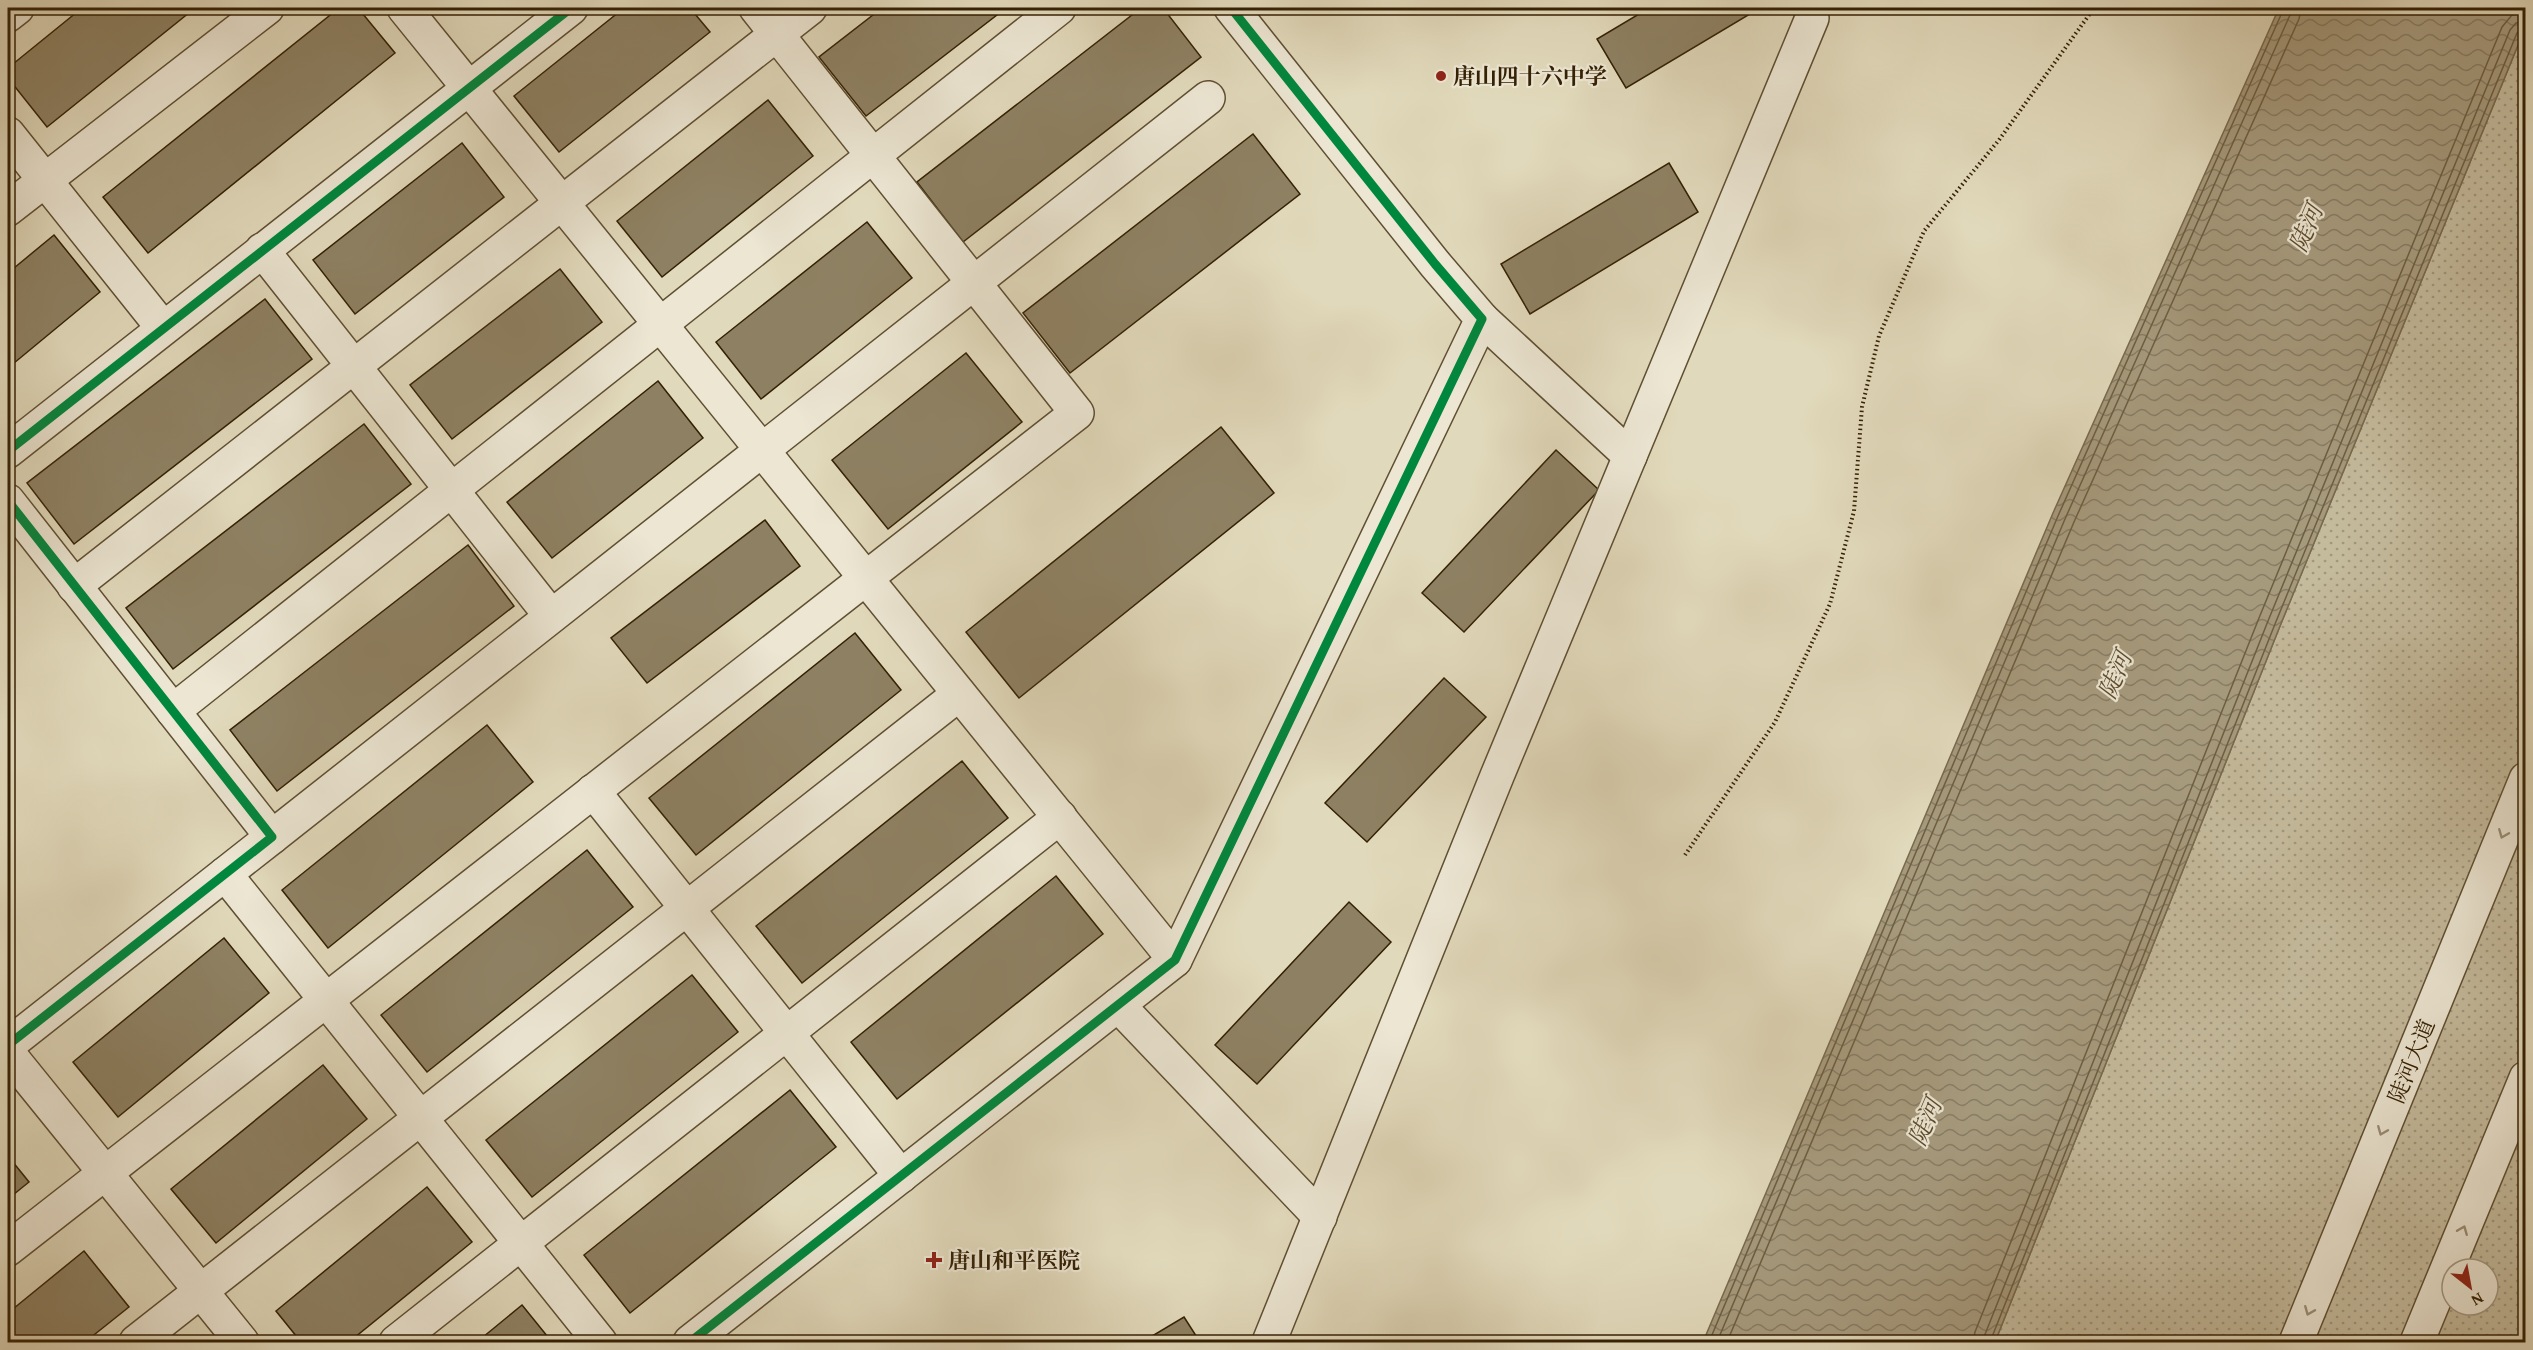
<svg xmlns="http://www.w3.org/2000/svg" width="2533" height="1350" font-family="'Gentium Book Plus','Noto Serif SC',serif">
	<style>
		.park { fill: url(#park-dots); stroke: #7c6e50; stroke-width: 1.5; fill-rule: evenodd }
		.water { fill: url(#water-waves); stroke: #786a4d; stroke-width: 1.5 }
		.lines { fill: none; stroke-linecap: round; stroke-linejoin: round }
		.shore { stroke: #6d5e40; stroke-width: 1.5 }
		.building { fill: #8e8163; stroke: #342104; stroke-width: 1.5 }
		.minor-casing { stroke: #5f4f32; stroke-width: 36 }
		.path { stroke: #342104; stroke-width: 4; stroke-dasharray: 1.5 3; stroke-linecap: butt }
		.minor { stroke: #ece6d3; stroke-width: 33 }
		.cycleway-casing { stroke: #ece6d3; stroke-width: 13 }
		.cycleway { stroke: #00873e; stroke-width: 9 }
		.oneway { stroke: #998d76 }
		.poi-dot { fill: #8f2418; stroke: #ece6d3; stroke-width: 2 }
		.labels { text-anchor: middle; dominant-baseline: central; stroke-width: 4.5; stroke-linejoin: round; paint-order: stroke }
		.poi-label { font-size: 22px; font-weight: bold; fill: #342104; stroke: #ece6d3; text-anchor: start }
		.street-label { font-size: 22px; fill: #342104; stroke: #ece6d3 }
		.water-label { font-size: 24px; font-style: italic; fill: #5c4b2e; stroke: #ece6d3 }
	</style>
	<defs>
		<pattern id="park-dots" width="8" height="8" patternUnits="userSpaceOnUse" patternTransform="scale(1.5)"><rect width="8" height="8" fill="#c4ba9c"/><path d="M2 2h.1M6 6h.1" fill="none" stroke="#a0977d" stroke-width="1.8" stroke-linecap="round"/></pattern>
		<pattern id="water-waves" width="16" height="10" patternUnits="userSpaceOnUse" patternTransform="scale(1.5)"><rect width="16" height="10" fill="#a69a7d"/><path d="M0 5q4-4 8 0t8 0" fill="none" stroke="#887d64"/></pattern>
	</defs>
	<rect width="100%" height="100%" fill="#e1d9bb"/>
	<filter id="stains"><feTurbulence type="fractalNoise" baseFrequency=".00333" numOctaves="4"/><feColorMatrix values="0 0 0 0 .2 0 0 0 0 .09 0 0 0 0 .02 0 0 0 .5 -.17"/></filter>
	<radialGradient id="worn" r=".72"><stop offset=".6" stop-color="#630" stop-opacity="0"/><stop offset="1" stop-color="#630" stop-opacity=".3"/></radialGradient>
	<path class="park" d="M2525,28V1342H1995L2280,626ZM2452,1269H2488V1305H2452Z"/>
	<path class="water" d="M2279,8H2525V28L2280,626L1995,1342H1703L2053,513Z"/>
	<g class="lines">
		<g class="shore">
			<path d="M1709,1342L2058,516L2284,8"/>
			<path d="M1717,1342L2065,519L2290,15L2292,8"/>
			<path d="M1727,1342L2074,522L2299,19L2301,8"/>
			<path d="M1973,1342L1975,1332L2259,618L2502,27L2512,15L2526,12"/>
			<path d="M1982,1342L2268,621L2510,30L2516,23L2526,21"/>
			<path d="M1990,1342L2275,624L2517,33L2526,28"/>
		</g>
	</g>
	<g class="building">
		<path d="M82,8H195L47,127L8,78V68Z"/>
		<path d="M339,8H358L395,53L148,253L103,197Z"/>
		<path d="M624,8H690L710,32L559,152L514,96Z"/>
		<path d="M882,8H1006L866,116L819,57Z"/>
		<path d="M1141,8H1163L1201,57L963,242L917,182Z"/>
		<path d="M1649,8H1760L1626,88L1597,39Z"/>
		<path d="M768,100L813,156L662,277L617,221Z"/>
		<path d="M1253,134L1300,194L1070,373L1023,313Z"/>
		<path d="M462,143L504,197L355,314L313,260Z"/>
		<path d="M1669,163L1698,212L1530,314L1501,264Z"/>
		<path d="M867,222L912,278L761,399L716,342Z"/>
		<path d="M54,235L100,292L8,368V273Z"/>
		<path d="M560,269L602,322L452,439L410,385Z"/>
		<path d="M265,299L312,359L74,544L27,483Z"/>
		<path d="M966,353L1022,422L888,529L832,460Z"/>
		<path d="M658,381L703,438L552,558L507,502Z"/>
		<path d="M364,424L411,484L173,669L126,608Z"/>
		<path d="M1221,427L1274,493L1019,698L966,632Z"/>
		<path d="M1556,450L1599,490L1464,632L1422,593Z"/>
		<path d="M765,520L800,566L647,683L611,638Z"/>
		<path d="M468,545L514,606L277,791L230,730Z"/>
		<path d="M855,633L901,690L696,855L649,798Z"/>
		<path d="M1444,678L1486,717L1367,842L1325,803Z"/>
		<path d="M487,725L533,782L328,948L282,890Z"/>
		<path d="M962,761L1008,818L802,983L756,926Z"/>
		<path d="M587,850L633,907L427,1072L381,1015Z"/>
		<path d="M1056,876L1103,934L897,1099L851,1042Z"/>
		<path d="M1349,902L1391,942L1257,1084L1215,1045Z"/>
		<path d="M224,938L269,993L118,1117L73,1062Z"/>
		<path d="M692,975L738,1032L532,1197L486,1140Z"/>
		<path d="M323,1065L367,1119L216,1243L171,1189Z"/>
		<path d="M790,1090L836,1147L630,1313L584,1255Z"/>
		<path d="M8,1156L29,1182L8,1199Z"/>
		<path d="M427,1187L472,1242L349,1342H301L276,1311Z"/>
		<path d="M84,1251L129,1307L85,1342H8V1313Z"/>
		<path d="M522,1305L552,1342H477Z"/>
		<path d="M1184,1317L1200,1342H1142Z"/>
	</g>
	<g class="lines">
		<g class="minor-casing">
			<g id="minor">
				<path d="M404,8L1175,960"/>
				<path d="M8,15L17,8"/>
				<path d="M8,134L163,328"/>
				<path d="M8,209L267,8"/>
				<path d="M262,250L551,616"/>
				<path d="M1482,319L1630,456"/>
				<path d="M8,451L571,8"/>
				<path d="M8,501L272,837L8,1045"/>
				<path d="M74,586L810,8"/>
				<path d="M173,711L1059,8"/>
				<path d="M593,791L901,1176"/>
				<path d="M272,837L1208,98"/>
				<path d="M225,874L600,1342"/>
				<path d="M1118,1005L1320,1217"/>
				<path d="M8,1053L242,1342"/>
				<path d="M8,1249L1077,413L756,8"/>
				<path d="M136,1342L959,694"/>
				<path d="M396,1342L1060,817"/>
				<path d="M690,1342L1175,960L1482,319L1435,264L1231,8"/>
				<path d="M1269,1342L1497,776L1812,18"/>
				<path d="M2296,1342L2526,779"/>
				<path d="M2417,1342L2526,1078"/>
			</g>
		</g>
		<path class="path" d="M1685,855L1775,722L1830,604L1854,511L1862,407L1879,336L1924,231L1999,140L2094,8"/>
		<use href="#minor" class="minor"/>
		<g class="cycleway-casing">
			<g id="cycleway">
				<path d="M8,451L571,8"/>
				<path d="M8,501L272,837L8,1045"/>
				<path d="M690,1342L1175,960L1482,319L1435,264L1231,8"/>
			</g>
		</g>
		<use href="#cycleway" class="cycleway"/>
	</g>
	<defs><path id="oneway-chevron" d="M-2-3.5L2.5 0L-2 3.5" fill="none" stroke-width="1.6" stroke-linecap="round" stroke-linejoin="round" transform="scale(1.5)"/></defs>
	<g class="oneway">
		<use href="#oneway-chevron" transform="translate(2503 834) rotate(112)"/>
		<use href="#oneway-chevron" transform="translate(2382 1131) rotate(112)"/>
		<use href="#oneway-chevron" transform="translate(2463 1230) rotate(-68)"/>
		<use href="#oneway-chevron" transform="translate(2309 1311) rotate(112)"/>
	</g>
	<g class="poi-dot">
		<circle cx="1441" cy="76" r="6"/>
		<path d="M931 1251h6v6h6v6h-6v6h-6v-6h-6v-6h6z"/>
	</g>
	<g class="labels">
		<g class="poi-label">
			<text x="1453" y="76">唐山四十六中学</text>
			<text x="948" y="1260">唐山和平医院</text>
		</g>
		<g class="street-label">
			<text transform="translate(2411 1061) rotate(-68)">陡河大道</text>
		</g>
		<g class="water-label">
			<text transform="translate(2306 228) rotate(-67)">陡河</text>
			<text transform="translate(2115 675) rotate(-67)">陡河</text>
			<text transform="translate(1925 1122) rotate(-67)">陡河</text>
		</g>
	</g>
	<rect width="2533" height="1350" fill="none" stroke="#e1d9bb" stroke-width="30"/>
	<rect x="9" y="9" width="2515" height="1332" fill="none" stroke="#342104" stroke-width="3"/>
	<rect x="15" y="15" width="2503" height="1320" fill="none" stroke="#342104" stroke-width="1.5"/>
	<g transform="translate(2470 1287) rotate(149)"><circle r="28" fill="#ece6d3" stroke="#a29780" stroke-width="1.5"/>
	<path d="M0-4.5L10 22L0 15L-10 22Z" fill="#8f2418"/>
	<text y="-9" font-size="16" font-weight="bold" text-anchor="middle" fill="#342104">N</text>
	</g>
	<rect width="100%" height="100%" filter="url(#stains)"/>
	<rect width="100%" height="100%" fill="url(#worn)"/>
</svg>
